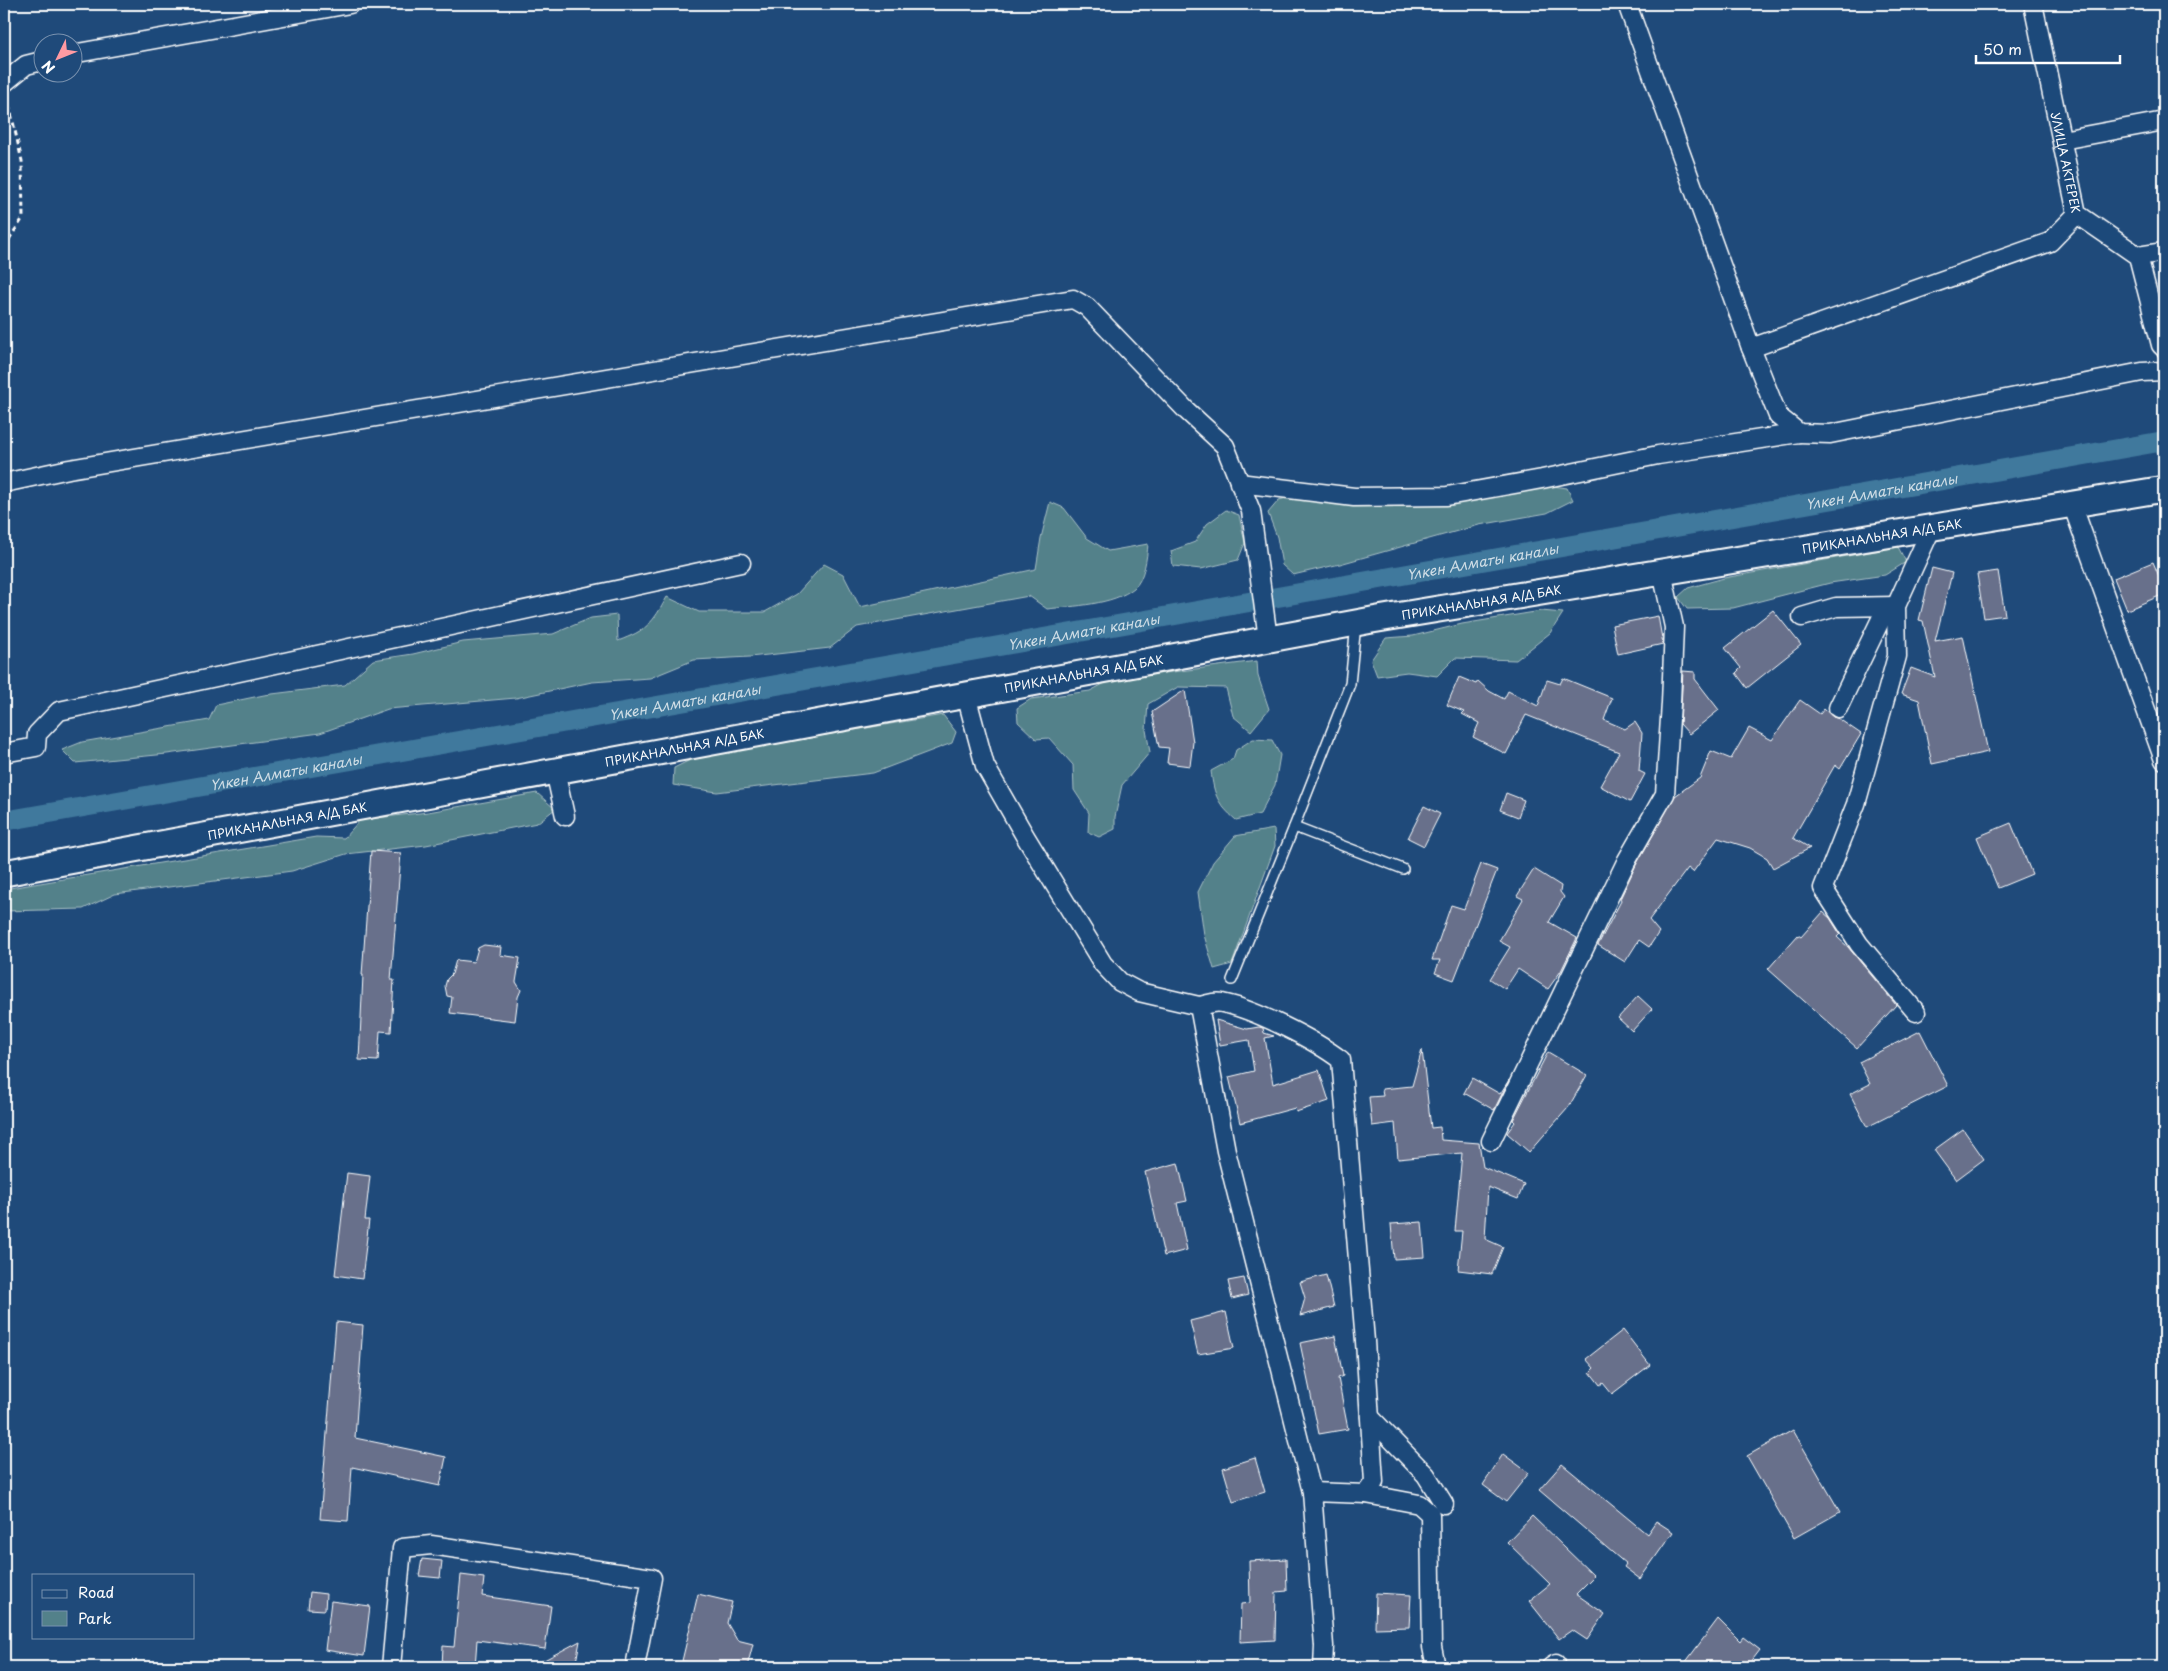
<svg xmlns="http://www.w3.org/2000/svg" width="2168" height="1671" font-family="'Playpen Sans',sans-serif">
	<style>
		.green { fill: #53818a; stroke: #a9c0c4 }
		.lines { fill: none; stroke-linecap: round; stroke-linejoin: round }
		.canal { stroke: #41799d; stroke-width: 20 }
		.building { fill: #686f8b; stroke: #fff }
		.service-casing { stroke: #fff; stroke-width: 12 }
		.minor-casing { stroke: #fff; stroke-width: 21 }
		.secondary-casing { stroke: #fff; stroke-width: 29 }
		.path { stroke: #fff; stroke-width: 3; stroke-dasharray: 5 4; stroke-linecap: butt }
		.service { stroke: #1f4a7a; stroke-width: 9 }
		.minor { stroke: #1f4a7a; stroke-width: 18 }
		.secondary { stroke: #1f4a7a; stroke-width: 25 }
		.labels { text-anchor: middle; dominant-baseline: central; stroke-width: 4; stroke-linejoin: round; paint-order: stroke }
		.street-label { font-size: 12px; fill: #fff; stroke: #1f4a7a }
		.water-label { font-size: 14px; font-style: italic; fill: #d0dee6; stroke: #1f4a7a }
	</style>
	<rect width="100%" height="100%" fill="#1f4a7a"/>
	<filter id="ink" filterUnits="userSpaceOnUse"><feTurbulence type="fractalNoise" baseFrequency=".02" numOctaves="2"/><feDisplacementMap in="SourceGraphic" scale="10" xChannelSelector="R" yChannelSelector="G"/><feConvolveMatrix kernelMatrix="1 2 1 2 8 2 1 2 1" color-interpolation-filters="sRGB"/></filter>
	<g filter="url(#ink)">
		<g class="green">
			<path d="M1532,483L1567,488L1573,500L1547,513L1479,525L1340,564L1293,575L1282,565L1277,537L1268,513L1279,500L1297,495Z"/>
			<path d="M1050,502L1064,508L1087,538L1108,551L1148,544C1147,557 1144,580 1134,588C1113,605 1073,606 1047,609L1029,596L857,627L830,648L750,657L694,660L650,678L592,682L516,698L388,709L320,733L167,754L75,763L62,750L82,742L209,720L216,705L264,695L345,685L373,660L413,654L463,642L553,634L591,618L617,615L618,641C647,630 652,624 667,597L699,612H765L797,594L824,564L843,574L860,607L1036,569L1041,538Z"/>
			<path d="M1226,510L1239,515L1245,543L1238,560L1201,569L1173,566L1171,551L1195,542L1207,524Z"/>
			<path d="M1898,547L1906,562L1885,575L1830,583L1733,608L1687,609L1678,597L1688,588L1724,578Z"/>
			<path d="M1541,611L1563,613L1550,633L1516,660L1455,658L1437,676L1407,672L1377,676L1371,660L1386,638L1413,636L1462,624Z"/>
			<path d="M1257,661L1258,676L1269,709L1251,731L1233,716L1226,688L1178,687L1148,704L1146,730L1150,752L1122,785L1115,817V829L1099,837L1088,832L1089,813L1074,790L1073,765L1049,738L1036,739L1018,722L1017,708L1031,699L1090,691L1111,680Z"/>
			<path d="M943,715L956,732L952,743L873,773L717,792L673,785L674,768L696,757Z"/>
			<path d="M1253,739L1272,740L1280,755L1275,785L1260,814L1236,820C1218,804 1214,796 1211,771L1233,759L1236,750Z"/>
			<path d="M537,793L555,809L537,823L426,845L346,854L292,871L115,894L83,909L4,911V889L316,837L344,838L360,820L428,812Z"/>
			<path d="M1274,829L1275,846L1232,964L1214,969L1204,935L1198,892L1213,862L1235,836Z"/>
		</g>
		<g class="lines">
			<path class="canal" id="s1" d="M4,821L2164,441"/>
		</g>
		<g class="building">
			<path d="M2153,562L2164,588V594L2127,610L2114,578Z"/>
			<path d="M1932,568L1952,573L1935,641L1963,636L1988,752L1932,764L1919,700L1901,694L1911,668L1935,677L1923,621L1919,620Z"/>
			<path d="M1998,571L2005,615L1984,618L1977,574Z"/>
			<path d="M1773,610L1801,645L1747,688L1736,673L1741,668L1725,648Z"/>
			<path d="M1658,616L1663,644L1618,654L1612,625Z"/>
			<path d="M1683,671L1695,672V679L1719,710L1689,734L1680,724Z"/>
			<path d="M1459,677L1476,684L1478,681L1489,691L1504,699L1508,691L1538,706L1547,680L1560,684L1563,678L1612,698L1604,720L1625,729L1635,722L1642,733L1639,771L1645,774L1630,802L1600,786L1619,752L1526,715L1506,754L1473,737L1479,723L1462,714L1464,712L1447,705Z"/>
			<path d="M1185,690L1193,742L1190,766L1167,763L1169,748L1159,747L1152,712Z"/>
			<path d="M1800,700L1820,714L1824,709L1833,717L1839,719L1861,734L1840,769L1835,765L1793,838L1810,848L1773,868L1767,858L1750,848L1718,838L1693,872L1688,868L1649,920L1659,932L1649,947L1639,940L1625,962L1598,945L1621,901L1620,899L1636,865L1675,796L1700,778L1711,751L1731,759L1749,728L1772,740Z"/>
			<path d="M1506,793L1524,800L1518,817L1500,810Z"/>
			<path d="M1424,806L1440,814L1424,846L1408,838Z"/>
			<path d="M2011,823L2032,874L1998,888L1977,837Z"/>
			<path d="M371,851L401,853L391,980H394L391,1032L380,1031L378,1061L359,1060L363,975H362Z"/>
			<path d="M1481,864L1497,870L1454,980L1435,973L1440,960H1432L1451,905L1464,909Z"/>
			<path d="M1534,869L1561,886L1560,892L1564,897L1549,922L1577,938L1561,971L1548,989L1518,969L1505,989L1490,979L1510,947L1499,941L1523,899L1517,896Z"/>
			<path d="M1823,912L1830,918L1840,934L1837,937L1848,947L1896,1005L1857,1048L1768,969L1798,935L1801,937Z"/>
			<path d="M484,945L501,947L500,955L520,958L516,982L521,990L518,997L515,1021L450,1013L452,997L447,996L445,986L447,979L452,974L456,960L474,962L478,948Z"/>
			<path d="M1638,996L1652,1009L1632,1031L1618,1018Z"/>
			<path d="M1216,1020L1247,1029L1259,1027L1263,1028L1264,1033L1274,1036L1265,1038L1273,1084L1319,1070L1329,1101L1296,1112L1295,1108L1240,1123L1229,1077L1254,1071L1249,1040L1220,1045Z"/>
			<path d="M1920,1031L1948,1086L1867,1127L1850,1094L1870,1084L1859,1062Z"/>
			<path d="M1422,1050L1431,1128L1440,1127L1441,1140L1479,1143L1483,1167L1524,1184L1518,1199L1488,1187L1485,1239L1503,1247L1492,1274L1458,1270L1462,1231H1455L1462,1153L1398,1159L1395,1123L1372,1126L1369,1097L1383,1096L1382,1089L1412,1086Z"/>
			<path d="M1548,1052L1587,1075L1568,1108L1529,1152L1507,1133L1515,1122L1513,1120Z"/>
			<path d="M1472,1078L1500,1094L1509,1080L1494,1110L1464,1093Z"/>
			<path d="M1963,1129L1984,1159L1956,1180L1934,1150Z"/>
			<path d="M1178,1163L1187,1201L1177,1203L1187,1250L1164,1256L1145,1172Z"/>
			<path d="M347,1173L370,1176L365,1220H369L362,1279L335,1275Z"/>
			<path d="M1422,1222L1425,1257L1394,1259L1391,1224Z"/>
			<path d="M1326,1275L1334,1307L1300,1316L1305,1298L1300,1282Z"/>
			<path d="M1244,1278L1248,1295L1232,1299L1228,1281Z"/>
			<path d="M1226,1312L1234,1348L1198,1354L1190,1321Z"/>
			<path d="M336,1322L363,1325L355,1438L446,1457L440,1486L352,1467L348,1521L320,1519Z"/>
			<path d="M1623,1330L1650,1365L1612,1394L1603,1383L1600,1385L1590,1372L1594,1368L1586,1359Z"/>
			<path d="M1335,1336L1343,1376L1338,1378L1348,1429L1319,1434L1300,1343Z"/>
			<path d="M1793,1430L1840,1512L1794,1538L1747,1456Z"/>
			<path d="M1503,1454L1529,1473L1506,1502L1483,1485Z"/>
			<path d="M1255,1458L1265,1492L1233,1502L1223,1468Z"/>
			<path d="M1562,1464L1647,1534L1656,1521L1673,1532L1640,1579L1624,1567L1626,1564L1539,1490Z"/>
			<path d="M1532,1516L1594,1576L1576,1594L1605,1614L1587,1640L1572,1630L1559,1639L1529,1601L1550,1584L1507,1542Z"/>
			<path d="M422,1559L442,1561L440,1578L419,1576Z"/>
			<path d="M1286,1559L1287,1591L1276,1592L1275,1640L1240,1642L1241,1604L1250,1603L1249,1561Z"/>
			<path d="M461,1575L484,1578L482,1596L551,1606L545,1649L477,1640L475,1667H442L443,1646L454,1647Z"/>
			<path d="M310,1592L326,1594L325,1610L308,1609Z"/>
			<path d="M1376,1593L1411,1595L1409,1627L1375,1628Z"/>
			<path d="M698,1594L732,1602L727,1623L737,1640L753,1644L747,1667H709L682,1661Z"/>
			<path d="M331,1601L370,1606L364,1656L325,1650Z"/>
			<path d="M1718,1619L1740,1641L1743,1637L1760,1650L1747,1667H1682Z"/>
			<path d="M580,1641L575,1667H531Z"/>
		</g>
		<g class="lines">
			<g class="service-casing">
				<g id="service">
					<path d="M1356,624L1350,684L1294,827L1403,869"/>
					<path d="M1232,980L1294,827"/>
				</g>
			</g>
			<g class="minor-casing">
				<g id="minor">
					<path d="M1627,4L1751,348L1778,416L1799,433L1830,434L2142,372L2164,371"/>
					<path id="s2" d="M2033,4L2077,214L2138,256L2161,345L2164,348"/>
					<path d="M72,54L350,4"/>
					<path d="M4,83L26,65L42,61"/>
					<path d="M2062,140L2164,121"/>
					<path d="M2138,256L2164,252"/>
					<path d="M1751,348L2050,242L2077,214"/>
					<path d="M4,483L69,469L1073,299L1087,307L1187,411L1225,446L1251,511L1268,639"/>
					<path d="M1239,483L1354,497L1447,496L1542,479L1658,455L1799,433"/>
					<path d="M2072,504L2164,760"/>
					<path d="M1802,617L1836,607L1896,606"/>
					<path d="M966,695L985,766L1025,836L1103,964L1120,982L1139,992L1199,1006L1226,1151L1312,1492L1324,1646L1323,1667"/>
					<path d="M1838,708L1881,619L1896,606"/>
					<path d="M4,753L36,747L37,734L59,711L741,563"/>
					<path d="M555,771L565,816"/>
					<path d="M1199,1006C1206,1005 1215,1001 1222,1003C1254,1009 1315,1040 1341,1060L1365,1341L1374,1482L1366,1494L1312,1492"/>
					<path d="M1916,1012L1859,944L1823,888L1856,804L1897,656L1896,606L1932,527"/>
					<path d="M1491,1141L1627,860L1665,794L1671,703L1674,627L1662,572"/>
					<path d="M1370,1417L1426,1475L1444,1504"/>
					<path d="M1366,1494L1419,1504L1430,1514L1432,1647L1436,1667"/>
					<path d="M391,1667L402,1548L431,1545L652,1578L635,1667"/>
					<path d="M1551,1667L1556,1664"/>
				</g>
			</g>
			<g class="secondary-casing">
				<g id="secondary">
					<path id="s3" d="M4,873L1372,620L2164,489"/>
				</g>
			</g>
			<path class="path" d="M4,247L23,218L22,161L8,100"/>
			<use href="#service" class="service"/>
			<use href="#minor" class="minor"/>
			<use href="#secondary" class="secondary"/>
		</g>
	</g>
	<g class="labels">
		<g class="street-label">
			<text stroke="none"><textPath href="#s2" startOffset="162">УЛИЦА АКТЕРЕК</textPath></text>
			<text stroke="none"><textPath href="#s3" startOffset="1908">ПРИКАНАЛЬНАЯ А/Д БАК</textPath></text>
			<text stroke="none"><textPath href="#s3" startOffset="1502">ПРИКАНАЛЬНАЯ А/Д БАК</textPath></text>
			<text stroke="none"><textPath href="#s3" startOffset="1098">ПРИКАНАЛЬНАЯ А/Д БАК</textPath></text>
			<text stroke="none"><textPath href="#s3" startOffset="692">ПРИКАНАЛЬНАЯ А/Д БАК</textPath></text>
			<text stroke="none"><textPath href="#s3" startOffset="288">ПРИКАНАЛЬНАЯ А/Д БАК</textPath></text>
		</g>
		<g class="water-label">
			<text stroke="none"><textPath href="#s1" startOffset="1906">Үлкен Алматы каналы</textPath></text>
			<text stroke="none"><textPath href="#s1" startOffset="1501">Үлкен Алматы каналы</textPath></text>
			<text stroke="none"><textPath href="#s1" startOffset="1096">Үлкен Алматы каналы</textPath></text>
			<text stroke="none"><textPath href="#s1" startOffset="691">Үлкен Алматы каналы</textPath></text>
			<text stroke="none"><textPath href="#s1" startOffset="286">Үлкен Алматы каналы</textPath></text>
		</g>
	</g>
	<rect width="2168" height="1671" fill="none" stroke="#1f4a7a" stroke-width="20"/>
	<rect x="10" y="10" width="2148" height="1651" fill="none" stroke="#fff" stroke-width="2" filter="url(#ink)"/>
	<rect x="32" y="1574" width="162" height="65" fill="#1f4a7a" stroke="#7992af"/>
	<rect x="42" y="1590" width="25" height="8" fill="#1f4a7a" stroke="#7992af"/>
	<text x="78" y="1598" font-size="15" fill="#ffffff">Road</text>
	<rect x="42" y="1611" width="25" height="15" fill="#53818a" stroke="#7992af"/>
	<text x="78" y="1624" font-size="15" fill="#ffffff">Park</text>
	<g transform="translate(58 58) rotate(227)"><circle r="24" fill="#1f4a7a" stroke="#7992af"/>
	<path d="M0-4L9 19L0 12L-9 19Z" fill="#ff9aa2"/>
	<text y="-8" font-size="14" font-weight="bold" text-anchor="middle" fill="#ffffff">N</text>
	</g>
	<path d="M1976 55v8h144v-8" fill="none" stroke="#ffffff" stroke-width="2.5"/>
	<text x="1983" y="55" font-size="15" fill="#ffffff" stroke="#1f4a7a" stroke-width="4" paint-order="stroke">50 m</text>
</svg>
